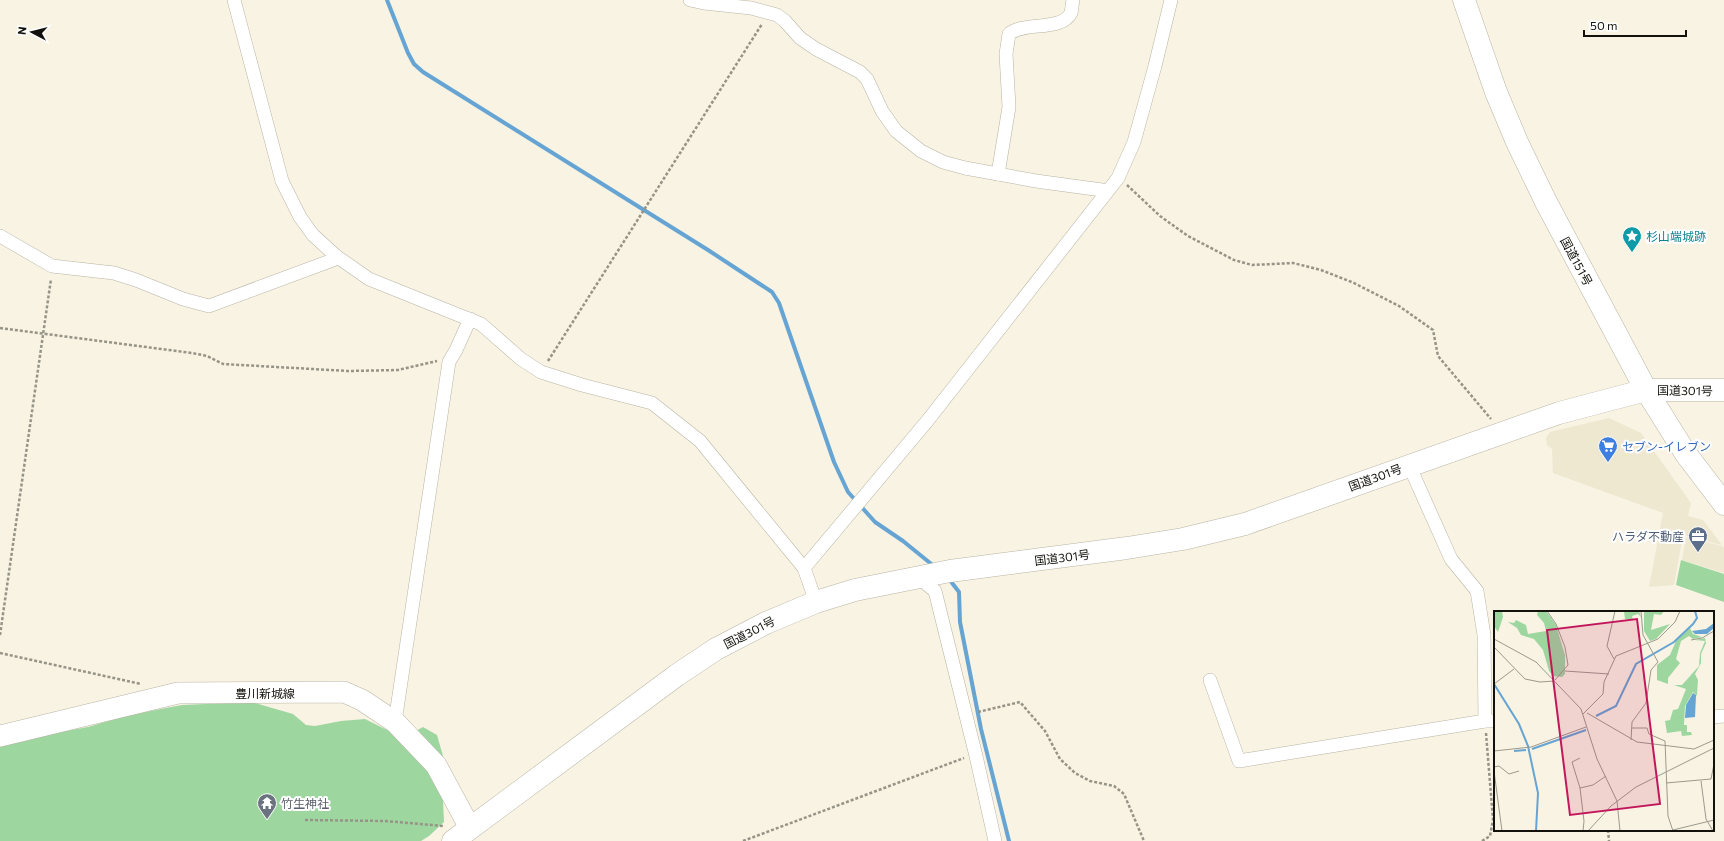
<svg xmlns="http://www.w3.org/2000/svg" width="1724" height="841" font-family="Commissioner,'Noto Sans JP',sans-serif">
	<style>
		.built { fill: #eee8d0 }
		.green { fill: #9ed6a0 }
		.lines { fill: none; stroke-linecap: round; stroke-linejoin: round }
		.stream { stroke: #65a4d3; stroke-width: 4 }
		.minor-casing { stroke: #b8b4a4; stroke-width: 14 }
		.primary-casing { stroke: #b8b4a4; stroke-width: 22 }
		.trunk-casing { stroke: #b8b4a4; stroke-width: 23 }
		.path { stroke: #969387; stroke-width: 2.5; stroke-dasharray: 3 2; stroke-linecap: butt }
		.minor { stroke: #fff; stroke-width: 13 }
		.primary { stroke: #fff; stroke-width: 21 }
		.trunk { stroke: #fff; stroke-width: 22 }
		.labels { text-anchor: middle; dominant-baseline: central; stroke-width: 4; stroke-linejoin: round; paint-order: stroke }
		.culture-label { font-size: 12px; fill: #0d838f; stroke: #fff; text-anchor: start }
		.street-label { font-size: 12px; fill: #12110b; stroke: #fff }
		.shop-label { font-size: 12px; fill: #366cbe; stroke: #fff; text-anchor: start }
		.service-label { font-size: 12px; fill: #4e5e75; stroke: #fff; text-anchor: end }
		.worship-label { font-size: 12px; fill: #5b616d; stroke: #fff; text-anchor: start }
		.inset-river { fill: none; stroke: #65a4d3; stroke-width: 2 }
		.inset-road { fill: none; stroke: #9c998d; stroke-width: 1 }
		.view { fill: #c2185b; fill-opacity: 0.15; stroke: #c2185b; stroke-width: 2 }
		.inset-edge { fill: none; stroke: #12110b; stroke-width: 2 }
	</style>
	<rect width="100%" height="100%" fill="#f8f3e3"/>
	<g class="built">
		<path d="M1609,418L1641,433L1691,503L1688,516L1703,520L1722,545L1683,535L1674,585L1649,587L1663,513L1553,473L1552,449L1547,445L1546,438L1550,432Z"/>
		<path d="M1686,537L1722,546L1724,548V573L1682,560Z"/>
	</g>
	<g class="green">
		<path d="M1681,560L1724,574V602L1676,585Z"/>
		<path d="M251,702L293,714L306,725L315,726L341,721L365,719L403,738L423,727L437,735L443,756L435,778L443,800L444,822L429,836L421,841H0V743L88,727L129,715L182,705Z"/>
	</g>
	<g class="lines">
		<g class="stream">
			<path d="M387,0L408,53L414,64L423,72L708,250L772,292L779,303L834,462L848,492L875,522L903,541L935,567"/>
			<path d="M949,579L959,592L960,622L981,729L1009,841"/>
		</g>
		<g class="minor-casing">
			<g id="minor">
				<path d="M234,0L282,181L300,217L313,235L336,256L369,279L481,324L521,359L541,372L582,385L652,403L700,441L804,568L816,602"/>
				<path d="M690,0L704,3L751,8L777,15L785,21L800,38L816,49L860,72L867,79L882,111L896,131L921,151L943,162L965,168L1036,181L1102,190L1106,193"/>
				<path d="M998,174L1009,107L1006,54L1009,34C1024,21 1061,32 1071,13C1072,9 1072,4 1073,0"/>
				<path d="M0,236L52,266L114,273L136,280L183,299L209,306L333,260L336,256"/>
				<path d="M1409,465L1451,559L1477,591L1484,635L1485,721"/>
				<path d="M804,568L928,420L1118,178L1134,142L1155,66L1171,0"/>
				<path d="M918,577L935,591L976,756L995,841"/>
				<path d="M1210,680L1239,761L1485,721H1495"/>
				<path d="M1713,717L1724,716"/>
				<path d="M395,722L449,362L456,350L470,319"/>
			</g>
		</g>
		<g class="primary-casing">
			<path id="primary" d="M0,736L178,693L344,692L362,700L395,722L436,765L470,828"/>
		</g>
		<g class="trunk-casing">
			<g id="trunk">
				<path d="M1464,0L1496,92L1517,142L1546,202L1646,390L1686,454L1724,504"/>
				<path d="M453,841L677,675L716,649L766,623L816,602L855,590L950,571L1127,548L1183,539L1245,524L1559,413L1646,390H1724"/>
			</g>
		</g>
		<g class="path">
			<path d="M1127,185L1160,216L1188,236L1234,260L1252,265L1293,263L1321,270L1354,283L1399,306L1433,330L1438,356L1491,419"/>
			<path d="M0,328L192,353L207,356L223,364L348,371L398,370L437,361"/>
			<path d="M548,361L762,24"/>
			<path d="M0,635L51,279"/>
			<path d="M0,653L141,684"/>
			<path d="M978,712L1020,702L1045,731L1060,759L1075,773L1090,781L1114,786L1124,794L1144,841"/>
			<path d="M305,820L385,821L444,826"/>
			<path d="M1608,830L1609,841"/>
			<path d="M743,841L964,758"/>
			<path d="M1482,841L1490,836L1493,820L1486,733"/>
		</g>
		<use href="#minor" class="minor"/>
		<use href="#primary" class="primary"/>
		<use href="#trunk" class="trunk"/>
	</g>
	<defs>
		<g id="sight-pin" transform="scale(1)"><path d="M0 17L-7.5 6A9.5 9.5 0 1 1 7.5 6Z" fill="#0f9aa8" stroke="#fff"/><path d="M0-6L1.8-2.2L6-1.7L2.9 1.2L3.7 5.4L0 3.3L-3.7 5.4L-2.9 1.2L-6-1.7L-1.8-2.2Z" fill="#fff"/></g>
		<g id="supermarket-pin" transform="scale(1)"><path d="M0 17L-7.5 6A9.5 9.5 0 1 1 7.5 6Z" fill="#3f7fe0" stroke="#fff"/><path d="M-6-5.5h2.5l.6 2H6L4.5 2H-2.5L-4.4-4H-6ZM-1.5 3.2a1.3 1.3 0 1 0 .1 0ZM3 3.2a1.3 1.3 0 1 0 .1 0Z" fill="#fff"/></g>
		<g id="office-pin" transform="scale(1)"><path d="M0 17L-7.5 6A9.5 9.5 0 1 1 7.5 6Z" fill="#5c6f8a" stroke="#fff"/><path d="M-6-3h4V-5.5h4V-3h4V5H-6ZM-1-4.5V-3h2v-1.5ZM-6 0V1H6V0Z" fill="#fff"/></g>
		<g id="temple-pin" transform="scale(1)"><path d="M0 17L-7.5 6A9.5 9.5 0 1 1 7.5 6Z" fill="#6b7280" stroke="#fff"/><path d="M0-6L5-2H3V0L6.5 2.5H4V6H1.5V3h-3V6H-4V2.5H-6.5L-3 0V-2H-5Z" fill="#fff"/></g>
	</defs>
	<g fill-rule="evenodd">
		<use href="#sight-pin" x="1632" y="236"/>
		<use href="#supermarket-pin" x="1608" y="446"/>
		<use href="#office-pin" x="1698" y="536"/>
		<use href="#temple-pin" x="267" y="803"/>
	</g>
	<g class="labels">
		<g class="culture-label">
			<text x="1646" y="236">杉山端城跡</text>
		</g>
		<g class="street-label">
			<text transform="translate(1577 261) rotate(62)">国道151号</text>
			<text transform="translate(1685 390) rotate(1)">国道301号</text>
			<text transform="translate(1375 477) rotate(-20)">国道301号</text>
			<text transform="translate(1062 557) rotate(-7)">国道301号</text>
			<text transform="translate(749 632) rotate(-27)">国道301号</text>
			<text x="265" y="693">豊川新城線</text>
		</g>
		<g class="shop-label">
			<text x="1622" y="446">セブン-イレブン</text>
		</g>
		<g class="service-label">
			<text x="1684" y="536">ハラダ不動産</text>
		</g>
		<g class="worship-label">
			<text x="281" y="803">竹生神社</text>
		</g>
	</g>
	<g transform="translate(1494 611)">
		<rect width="220" height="220" fill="#f8f3e3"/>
		<path d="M0,0H8L9,6L4,21L0,15ZM44,0H52L62,14L71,44V63L68,66L59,65L55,60L49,39L40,28L27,24L23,17L14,11L20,12L22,9L32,14L34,23L52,20L50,12L43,4ZM130,0H145L147,6L144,3L138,5L139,9L131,8ZM150,0H170L167,4L160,3L157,19L176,13L162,28L156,30L150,20ZM196,17L199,23L208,26L199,28L195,25L187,30L182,48L186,52L174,67V73L163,69V54L176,44L182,30ZM211,27L212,32L207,43V52L201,63L204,69L202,99L203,85L199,81L191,95L190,114H193V121H197L198,124L188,125L187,120L173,122L171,110L176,109L179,99L184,98L192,78L180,74H188L205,55L206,42L211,30L201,29Z" fill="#9ed6a0"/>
		<path d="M220,12V17L213,23H201L198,20L212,18ZM199,82L202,84L201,106L191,107L192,94Z" fill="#65a4d3"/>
		<path class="inset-river" d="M0,73L25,113L34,135L44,182L42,220M102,105L122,95L142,53L180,31L199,13L203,7L201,0M38,138L92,119M20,140L32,139"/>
		<path class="inset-road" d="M53,0L62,13L71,36L74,54L61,69M0,28L42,51L87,98L103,148L123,190L126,220M197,29L208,27L220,20M0,36L31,68L46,71L60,70M120,48L113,35L121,0M71,60L115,63M0,73L20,58M93,102L143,131L200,138L220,129M89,103L109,83L110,71L122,45L164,28L181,11L186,0M138,117H153L155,123L171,130L174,205L179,220M137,129L138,111L152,92L157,59L164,51L149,24L147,0M0,140L37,136L92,116M86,147L78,151L86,177L90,210L89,220M0,156L5,155L15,163L25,160M0,160L8,220M207,170L212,208L219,220M172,172L217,168L220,153M86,177L99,174L112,165M179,219L220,209M94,220L117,195L142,176L220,137"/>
		<path class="view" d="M143,8L166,193L76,204L53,19Z"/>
		<rect width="220" height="220" class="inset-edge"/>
	</g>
	<g transform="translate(32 32) rotate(277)" stroke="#ffffff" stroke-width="3" paint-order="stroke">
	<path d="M0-3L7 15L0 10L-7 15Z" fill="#12110b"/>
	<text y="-6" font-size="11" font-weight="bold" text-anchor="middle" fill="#12110b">N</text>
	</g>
	<path d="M1584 30v6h102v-6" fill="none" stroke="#12110b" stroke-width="2"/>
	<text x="1590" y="30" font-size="12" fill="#12110b" stroke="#ffffff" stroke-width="3" paint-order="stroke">50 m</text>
</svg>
